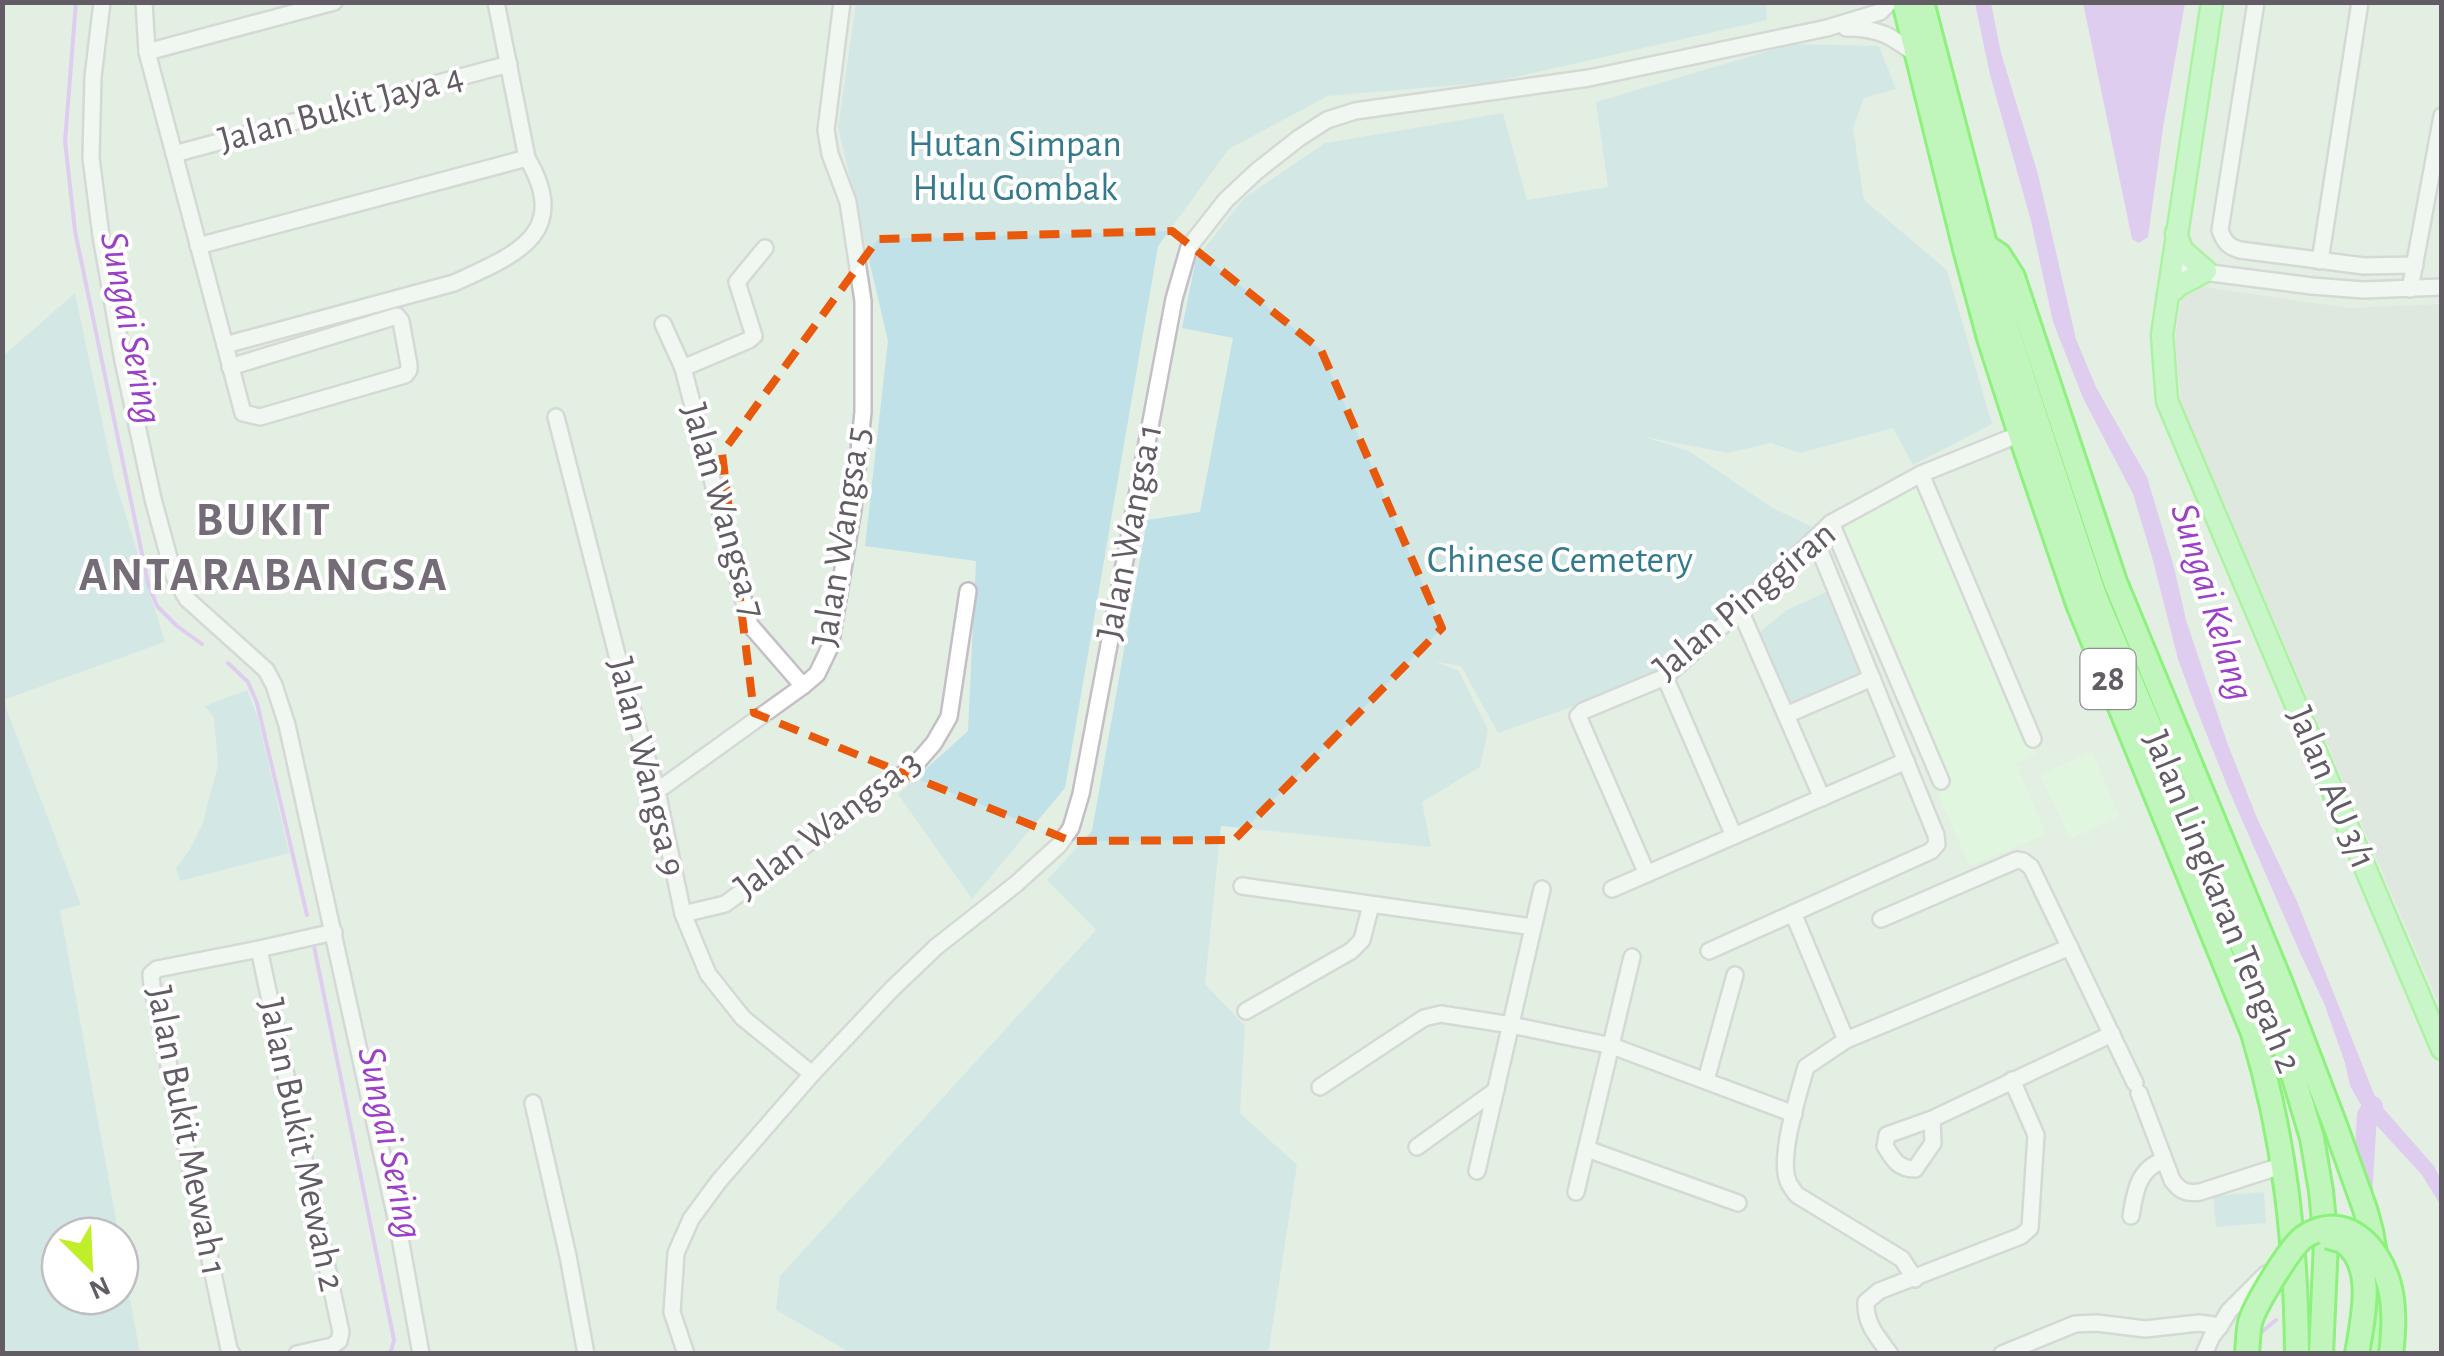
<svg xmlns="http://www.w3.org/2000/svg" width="2444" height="1356" font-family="'Alegreya Sans',sans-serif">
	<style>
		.commercial { fill: #dcffd9 }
		.industrial { fill: #d9e0d8 }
		.green { fill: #bfe1e7 }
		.water { fill: #daa4ff }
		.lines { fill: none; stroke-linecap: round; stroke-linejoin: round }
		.stream { stroke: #daa4ff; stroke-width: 4 }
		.river { stroke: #daa4ff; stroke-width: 20 }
		.minor-casing { stroke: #c4bec5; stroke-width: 20 }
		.major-casing { stroke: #69f655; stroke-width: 25 }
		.highway-casing { stroke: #25f300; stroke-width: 28 }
		.minor { stroke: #fff; stroke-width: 15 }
		.major { stroke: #a9ffa9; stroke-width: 20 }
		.highway { stroke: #96ff8b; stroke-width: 22 }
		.highway-bridge-casing { stroke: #25f300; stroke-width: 28; stroke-linecap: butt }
		.highway-bridge { stroke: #96ff8b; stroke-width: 22 }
		.marked { fill: none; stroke: #e8590c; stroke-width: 8; stroke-dasharray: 20 12; stroke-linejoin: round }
		.labels { text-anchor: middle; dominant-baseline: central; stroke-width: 8; stroke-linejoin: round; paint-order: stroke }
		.shield { fill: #fff; stroke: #918d93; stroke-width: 2.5 }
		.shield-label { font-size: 35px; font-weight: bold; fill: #625c65 }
		.street-label { font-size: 38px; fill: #625c65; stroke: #fff }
		.park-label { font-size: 38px; fill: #347a8c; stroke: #fff }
		.water-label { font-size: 40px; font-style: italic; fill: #9c41c7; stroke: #fff }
		.district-label { font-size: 48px; font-weight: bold; letter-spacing: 2.5px; fill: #746d77; stroke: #fff }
	</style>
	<rect width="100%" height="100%" fill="#e4efe4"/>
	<g class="commercial">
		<path d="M1918,480L2035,754L2016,763L2046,834L1970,866L1938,795L1948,789L1837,524Z"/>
		<path d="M2092,751L2119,816L2070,839L2040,775Z"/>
	</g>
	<path class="industrial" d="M2197,286L2349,308L2441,304V1009L2181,403L2175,340L2182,295Z"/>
	<g class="green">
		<path d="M856,3H1766L1767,20L1493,82L1328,96L1229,149L1158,246L1065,788L972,899L898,794L968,731L976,561L865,546L888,341L838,127Z"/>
		<path d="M1792,44L1879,46L1896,89L1864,98L1853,128L1864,200L1947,270L1992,424L1913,465L1893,428L1800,453L1771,443L1728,453L1645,437L1689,451L1771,507L1814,528L1729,616L1671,665L1614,692L1498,733L1461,666L1436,662L1459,671L1488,730L1480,767L1422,802L1431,847L1221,826L1205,984L1245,1026L1240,1113L1297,1165L1269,1349L1265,1353H851L776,1310L780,1276L1096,930L1047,880L1092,831L1147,520L1200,512L1233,338L1182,328L1196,259L1244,198L1325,143L1503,113L1527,200L1608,187L1596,102Z"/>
		<path d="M75,293L114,477L165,642L3,700L81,905L60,910L119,1236H60V1296H120V1243L140,1353H3V356Z"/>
		<path d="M1826,592L1861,675L1792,707L1760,632L1785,611Z"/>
		<path d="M247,690L258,718L289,853L180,881L176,868L190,849L202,825L218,765L214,718L205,706Z"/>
		<path d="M2264,1192L2266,1223L2216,1227L2213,1196Z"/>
	</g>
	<g class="water">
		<path d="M1975,3H1991L2001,53L2038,174L2076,339L2096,387L2147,477L2174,567L2186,620L2228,745L2257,818L2296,899L2374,1094L2383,1108L2434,1166L2441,1180V1206L2422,1175L2367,1115L2350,1086L2345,1063L2324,1003L2301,955L2228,788L2191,695L2178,659L2152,557L2133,494L2083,398L2053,322L2031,221L1990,75Z"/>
		<path d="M2083,3H2185L2163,128L2148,237L2139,243L2132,239Z"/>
	</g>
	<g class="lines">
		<g class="stream">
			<path d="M76,2L65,141L75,231L148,583L157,606L177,626L202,644"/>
			<path d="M228,663L248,682L257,703L307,915"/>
			<path d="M314,946L394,1340L391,1351L388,1354"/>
			<path d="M2258,1335L2276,1320"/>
		</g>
		<path class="river" d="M2362,1198L2367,1115L2373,1106"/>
		<g class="minor-casing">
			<g id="minor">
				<path d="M102,2L93,77L91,158L101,236L123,361L153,499L174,576L187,599L266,670L274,685L287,725L399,1232L421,1354"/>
				<path d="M144,2L147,52L243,413L260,417L405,375L409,370V365L401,321L397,316L230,367"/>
				<path d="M2256,2L2220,230C2224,242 2229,247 2240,250L2364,266L2415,265"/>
				<path d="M1846,28C1880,28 1891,36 1917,55"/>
				<path d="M147,52L334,2"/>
				<path d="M174,154L509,64"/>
				<path d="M198,246L527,158"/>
				<path d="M2320,261L2360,2"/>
				<path d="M2172,268L2312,286L2363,290L2442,287"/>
				<path d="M2410,289L2442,116"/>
				<path d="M663,324L683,368L750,625L803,686"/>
				<path d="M225,345L454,283C515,255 572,234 527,158L496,2"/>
				<path d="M683,368L749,340L754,336L737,282L765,248"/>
				<path d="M556,417L624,682L657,791L683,914L708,974L743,1018L812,1074"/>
				<path d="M1921,474L2033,739"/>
				<path d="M1831,523L1941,781"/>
				<path d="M1740,610L1822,798"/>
				<path d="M1665,677L1734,836"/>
				<path d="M1786,715L1872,678"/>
				<path d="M657,791L803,686L817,674L830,647L853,509L863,412V301L848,202L830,154L826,130L842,2"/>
				<path d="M1647,874L1578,716L1583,711L1665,677L1740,610L1831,523L1921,474L2020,434"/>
				<path d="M1242,886L1533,927"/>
				<path d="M1612,889L1906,761"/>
				<path d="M1793,913L1846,1040"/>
				<path d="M683,914L725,904L914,766L934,743L949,717L968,591"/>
				<path d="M1881,919L2017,860L2023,861L2031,867L2135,1083"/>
				<path d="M259,949L341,1332L339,1341L332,1346L297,1354"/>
				<path d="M1709,951L1931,851L1937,844L1936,835L1815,539"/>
				<path d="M1246,1011L1351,951L1362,940L1371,905"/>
				<path d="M1706,1080L1735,975"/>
				<path d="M1320,1087L1424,1018L1441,1014L1511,1025L1612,1046L1794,1114"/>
				<path d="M2139,1093L2172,1180C2180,1191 2186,1194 2200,1192L2284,1165"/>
				<path d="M533,1103L568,1256L586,1354"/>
				<path d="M1932,1119L1933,1143L1915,1169C1898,1169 1893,1159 1885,1146L1887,1135L1932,1119L2112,1034"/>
				<path d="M1417,1147L1496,1090"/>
				<path d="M1587,1149L1738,1203"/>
				<path d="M1477,1171L1542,889"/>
				<path d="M1576,1192L1632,957"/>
				<path d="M2131,1216C2135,1191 2138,1169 2164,1160"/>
				<path d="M1915,1279L1902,1259L1797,1195C1796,1194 1788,1183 1788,1181C1778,1157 1799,1093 1806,1067L1846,1040L2070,947"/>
				<path d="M232,1354L229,1349L152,986L151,974L157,969L259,949L334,932"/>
				<path d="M686,1354L672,1312L676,1253L691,1219L719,1181L812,1074L892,989L936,947L1016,884L1059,845L1071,828L1081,794L1174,299L1189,247L1226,200L1257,171L1299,138L1327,120L1355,111L1589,78L1827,28L1880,12L1890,2"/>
				<path d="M1890,1354C1877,1336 1865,1324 1866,1302L1879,1291L2021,1236L2030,1228L2036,1135L2012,1080"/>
				<path d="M2002,1354L2075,1324L2097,1323L2145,1329L2199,1323L2220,1326L2229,1311L2266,1274"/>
				<path d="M2204,1354L2212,1336L2220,1326"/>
			</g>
		</g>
		<g class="major-casing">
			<g id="major">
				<path d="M2212,2L2162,335L2167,401L2442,1049"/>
				<path d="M2168,295L2179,285L2206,271L2182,250L2176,233"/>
			</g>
		</g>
		<g class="highway-casing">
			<g id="highway">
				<path d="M1904,2L1965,249L1989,338L2020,434L2078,604L2253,1033C2285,1139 2296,1243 2297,1354"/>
				<path d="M1922,2L2007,329L2095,596L2284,1044L2312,1138L2321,1191L2326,1242L2321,1354"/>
				<path d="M1987,247L1999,255L2013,277L2115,582L2280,981L2335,1125L2365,1209L2371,1231L2380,1281L2376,1354"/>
			</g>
		</g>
		<use href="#minor" class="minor"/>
		<use href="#major" class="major"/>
		<use href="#highway" class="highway"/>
		<g class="highway-bridge-casing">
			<g id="highway-bridge">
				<path d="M2329,1237C2334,1239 2340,1239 2344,1242C2377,1266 2362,1321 2357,1354"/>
				<path d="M2247,1354C2248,1343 2248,1332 2250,1323C2254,1306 2291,1246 2304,1237C2344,1210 2378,1245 2389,1284C2395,1306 2394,1331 2391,1354"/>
			</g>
		</g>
		<use href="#highway-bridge" class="highway-bridge"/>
	</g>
	<path d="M0 0H2444V1356H0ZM1172,231L1321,350L1442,628L1234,840L1071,841L754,713L722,453L878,239Z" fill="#e4efe4" fill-opacity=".55" fill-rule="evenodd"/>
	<path class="marked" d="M1172,231L1321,350L1442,628L1234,840L1071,841L754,713L722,453L878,239Z"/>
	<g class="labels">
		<rect class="shield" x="2080.5" y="649" width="55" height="60" rx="8"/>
		<g class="shield-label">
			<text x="2108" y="679">28</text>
		</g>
		<g class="street-label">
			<text transform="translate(341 109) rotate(-15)">Jalan Bukit Jaya 4</text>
			<text transform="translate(723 511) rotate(74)">Jalan Wangsa 7</text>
			<text transform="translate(1130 532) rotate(-79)">Jalan Wangsa 1</text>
			<text transform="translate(842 537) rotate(-81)">Jalan Wangsa 5</text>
			<text transform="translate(1745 601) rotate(-40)">Jalan Pinggiran</text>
			<text transform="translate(646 767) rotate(76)">Jalan Wangsa 9</text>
			<text transform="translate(2331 788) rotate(67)">Jalan AU 3/1</text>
			<text transform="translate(828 825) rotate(-37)">Jalan Wangsa 3</text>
			<text transform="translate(2222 902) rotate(68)">Jalan Lingkaran Tengah 2</text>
			<text transform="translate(186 1131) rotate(79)">Jalan Bukit Mewah 1</text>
			<text transform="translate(301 1145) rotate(78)">Jalan Bukit Mewah 2</text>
		</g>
		<g class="park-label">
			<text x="1015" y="145">Hutan Simpan<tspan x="1015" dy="44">Hulu Gombak</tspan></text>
			<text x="1560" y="561">Chinese Cemetery</text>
		</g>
		<g class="water-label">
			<text transform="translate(131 328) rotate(79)">Sungai Sering</text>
			<text transform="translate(2212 602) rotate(73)">Sungai Kelang</text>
			<text transform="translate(390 1143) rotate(78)">Sungai Sering</text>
		</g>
		<g class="district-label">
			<text x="264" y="521">BUKIT<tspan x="264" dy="55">ANTARABANGSA</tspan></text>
		</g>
	</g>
	<rect width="2444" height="1356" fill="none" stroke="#625c65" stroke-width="10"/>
	<g transform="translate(90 1266) rotate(156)"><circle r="48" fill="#ffffff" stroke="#c0bec1" stroke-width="2.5"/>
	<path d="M0-8L18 38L0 25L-18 38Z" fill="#c0ef29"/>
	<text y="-15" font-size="28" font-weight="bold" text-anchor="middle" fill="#625c65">N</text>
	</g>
</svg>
